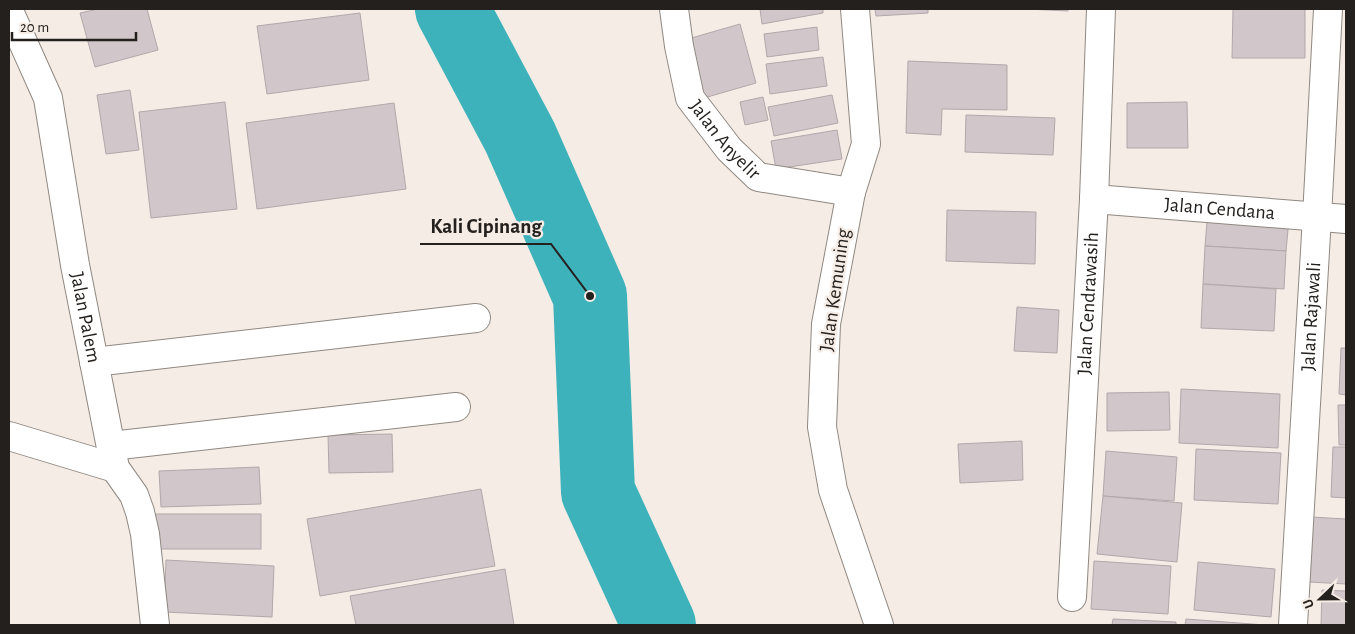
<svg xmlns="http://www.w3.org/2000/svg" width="1355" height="634" font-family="'Alegreya Sans',sans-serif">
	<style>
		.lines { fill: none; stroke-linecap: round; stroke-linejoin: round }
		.river { stroke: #3db2ba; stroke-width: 74 }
		.building { fill: #d1c6c9; stroke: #b2a7aa }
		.street-casing { stroke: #8f8881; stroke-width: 30 }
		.street { stroke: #fff; stroke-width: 28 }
		.labels { text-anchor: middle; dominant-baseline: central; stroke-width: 4.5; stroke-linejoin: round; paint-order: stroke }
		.street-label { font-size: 20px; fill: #24201e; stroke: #f5ece5 }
		.leader { fill: none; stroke: #24201e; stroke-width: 2 }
		.callout-dot { fill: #24201e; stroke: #f5ece5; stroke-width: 2 }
		.callout-label { font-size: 21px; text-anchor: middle; font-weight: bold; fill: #24201e; stroke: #f5ece5; stroke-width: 4.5; stroke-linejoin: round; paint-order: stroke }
	</style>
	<rect width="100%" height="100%" fill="#f5ece5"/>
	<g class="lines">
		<path class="river" d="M452,9L520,137L590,296L598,492L659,625"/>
	</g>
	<g class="building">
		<path d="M98,9H147L158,50L95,67L80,13Z"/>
		<path d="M760,9H823V13L762,24Z"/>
		<path d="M875,9H928V13L876,16Z"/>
		<path d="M1027,9H1068V11Z"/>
		<path d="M1233,9H1305V58H1232Z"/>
		<path d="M360,13L369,80L267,94L257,26Z"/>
		<path d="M740,24L756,83L697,100L681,41Z"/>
		<path d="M817,27L819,50L767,57L764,34Z"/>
		<path d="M823,57L827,86L770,94L766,64Z"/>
		<path d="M908,61L1007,65V110L942,109L941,135L906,133Z"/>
		<path d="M130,90L139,150L106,154L97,95Z"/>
		<path d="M832,95L838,123L774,136L768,107Z"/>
		<path d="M763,97L768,120L745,125L740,102Z"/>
		<path d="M225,102L237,209L151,218L139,112Z"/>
		<path d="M1187,102L1188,148H1127V103Z"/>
		<path d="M394,103L406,189L257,209L246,123Z"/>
		<path d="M966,115L1055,118L1053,155L965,152Z"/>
		<path d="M837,130L842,159L776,169L771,141Z"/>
		<path d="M947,210L1036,212L1035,264L946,261Z"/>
		<path d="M1208,210L1289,219L1286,251L1205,246Z"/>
		<path d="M1205,246L1286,251L1284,289L1203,284Z"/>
		<path d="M1203,284L1276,289L1274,331L1201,328Z"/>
		<path d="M1017,307L1059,310L1057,353L1014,351Z"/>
		<path d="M1341,348H1346V395L1339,394Z"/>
		<path d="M1181,389L1280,394L1278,448L1179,443Z"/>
		<path d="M1169,392L1170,430L1107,431V393Z"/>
		<path d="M1338,405H1346V445H1339Z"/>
		<path d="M392,434L393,472L329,473L328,435Z"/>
		<path d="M1022,441L1023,480L960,483L958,444Z"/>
		<path d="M1333,447H1346V498L1331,497Z"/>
		<path d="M1196,449L1281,453L1278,504L1194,500Z"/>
		<path d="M1106,451L1177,457L1174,501L1103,496Z"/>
		<path d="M259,467L261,504L161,507L159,471Z"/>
		<path d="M481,489L495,566L320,596L307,519Z"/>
		<path d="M1103,496L1182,503L1177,562L1097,554Z"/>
		<rect x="155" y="514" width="106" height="35"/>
		<path d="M1311,517L1346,519V584L1309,582Z"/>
		<path d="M166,560L274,566L272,617L164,612Z"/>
		<path d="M1094,561L1171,566L1168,614L1091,609Z"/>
		<path d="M1198,562L1275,569L1271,617L1194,610Z"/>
		<path d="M505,569L514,625H356L350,596Z"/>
		<path d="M1322,590L1346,591V625H1321Z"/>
		<path d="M1113,619L1176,622V625H1112Z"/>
		<path d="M1186,619L1265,625H1185Z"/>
	</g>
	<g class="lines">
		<g class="street-casing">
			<g id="street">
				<path id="s1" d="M674,9L679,46L690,98L729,149L758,177L851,192"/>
				<path d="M855,9L866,144L851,192L826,324L822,427L833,490L879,625"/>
				<path id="s2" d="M9,11L48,98L75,265L115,468L134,495L140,512L145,534L155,625"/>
				<path id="s3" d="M1094,199L1346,219"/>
				<path d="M94,362L476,318"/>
				<path d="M9,436L115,468"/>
				<path d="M111,446L456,407"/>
				<path id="s4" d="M1072,597L1094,199L1101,9"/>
				<path id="s5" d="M1293,625L1317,217L1328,9"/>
			</g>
		</g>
		<use href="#street" class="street"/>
	</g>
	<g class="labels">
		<g class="street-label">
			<text stroke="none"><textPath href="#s1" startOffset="145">Jalan Anyelir</textPath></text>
			<text stroke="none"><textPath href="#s3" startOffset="126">Jalan Cendana</textPath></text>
			<text transform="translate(835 290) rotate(-82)">Jalan Kemuning</text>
			<text stroke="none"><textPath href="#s4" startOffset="294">Jalan Cendrawasih</textPath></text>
			<text stroke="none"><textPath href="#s5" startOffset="309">Jalan Rajawali</textPath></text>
			<text stroke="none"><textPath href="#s2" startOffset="318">Jalan Palem</textPath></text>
		</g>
	</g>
	<path class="leader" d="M590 296L551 244H420"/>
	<circle class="callout-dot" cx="590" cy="296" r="5"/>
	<g class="callout-label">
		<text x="486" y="233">Kali Cipinang</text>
	</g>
	<rect width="1355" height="634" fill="none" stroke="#24201e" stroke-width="20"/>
	<g transform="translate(1320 599) rotate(248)" stroke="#f5ece5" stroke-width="4" paint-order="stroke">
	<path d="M0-4L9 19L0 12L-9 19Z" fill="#24201e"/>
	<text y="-8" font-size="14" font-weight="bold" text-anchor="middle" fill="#24201e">U</text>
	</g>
	<path d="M12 32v8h124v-8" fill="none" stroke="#24201e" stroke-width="2.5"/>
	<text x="20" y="32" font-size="15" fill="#24201e" stroke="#f5ece5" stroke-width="4" paint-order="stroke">20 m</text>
</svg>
